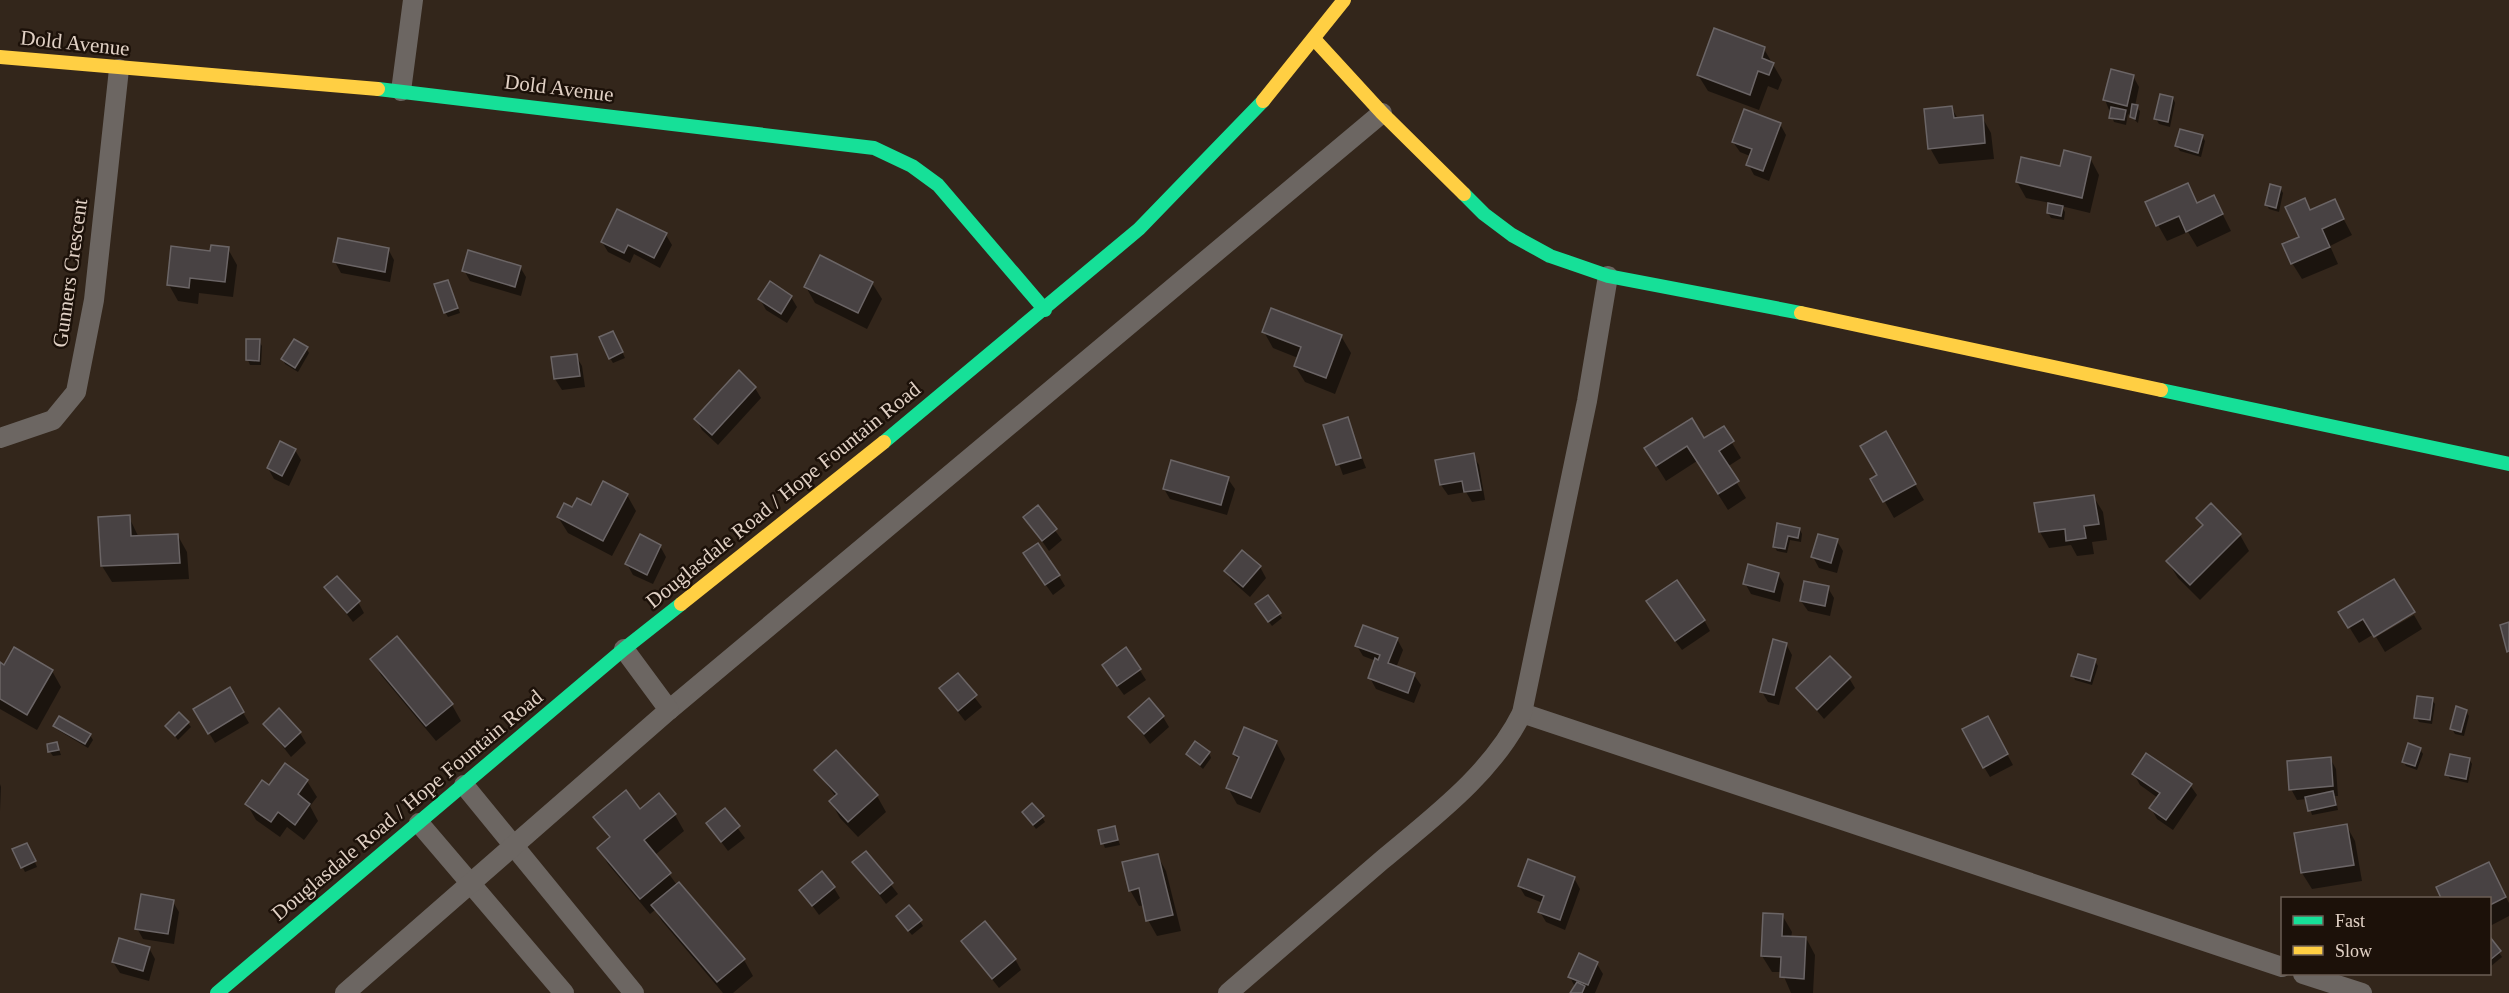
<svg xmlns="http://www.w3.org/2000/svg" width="2509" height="993" font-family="'Times New Roman',serif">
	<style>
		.shadow { fill: #0007 }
		.building { fill: #484243; stroke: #6b6566; stroke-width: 1.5 }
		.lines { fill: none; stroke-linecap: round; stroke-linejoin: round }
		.street { stroke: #6c6662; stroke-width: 20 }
		.fast { stroke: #16e098; stroke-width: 14 }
		.slow { stroke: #ffcf43; stroke-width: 14 }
		.labels { text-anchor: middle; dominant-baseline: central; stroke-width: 5; stroke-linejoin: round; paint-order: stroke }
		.street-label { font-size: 21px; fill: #e1d1c5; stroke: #1c1109 }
	</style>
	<rect width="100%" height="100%" fill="#33261b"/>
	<g class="shadow">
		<path d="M1764,49L1782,80L1778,90L1768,86L1759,110L1708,91L1698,75Z"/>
		<path d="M2133,76L2139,87L2135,106L2140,111L2138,123L2128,114L2126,125L2114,122L2105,100Z"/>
		<path d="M2173,98L2175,103L2170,127L2159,124L2156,119Z"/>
		<path d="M1951,107L1958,119L1982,117L1991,133L1994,159L1939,164L1930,148Z"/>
		<path d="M1780,124L1786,135L1769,181L1754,175L1748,164L1750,156L1740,152L1733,142Z"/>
		<path d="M2202,136L2205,141L2201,157L2180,151L2177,146Z"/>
		<path d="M2090,158L2099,175L2090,213L2061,206L2065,212L2064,220L2051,218L2048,213L2050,203L2026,198L2017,182Z"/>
		<path d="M2187,184L2198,204L2214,197L2231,231L2197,247L2188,232L2167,241L2158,225Z"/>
		<path d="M2280,188L2283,193L2279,212L2269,209L2266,204Z"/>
		<path d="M2334,201L2352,235L2330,246L2338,264L2302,279L2292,263L2311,212Z"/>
		<path d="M666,235L672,245L660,268L634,254L630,263L608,252L602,242Z"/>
		<path d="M228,249L237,265L233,297L199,293L198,304L178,301L169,285L211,252Z"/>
		<path d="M388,249L394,260L390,282L341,273L335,262Z"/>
		<path d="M520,267L526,277L521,296L470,281L464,270Z"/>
		<path d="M872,283L882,299L867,329L815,303L806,287Z"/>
		<path d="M450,286L460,313L448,317L445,312Z"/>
		<path d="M791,297L797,307L787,323L766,310L760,299Z"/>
		<path d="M1264,332L1341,336L1351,353L1335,394L1305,382L1295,366L1298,358L1273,348Z"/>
		<path d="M615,337L625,358L613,363L610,358Z"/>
		<path d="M259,341L262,346L261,365H250L248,360Z"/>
		<path d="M306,348L309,353L298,372L285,364L283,359Z"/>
		<path d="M576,356L582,366L585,387L562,390L555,379L553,359Z"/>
		<path d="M739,372L755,388L761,398L718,445L702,430L696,419Z"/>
		<path d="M1347,419L1366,468L1343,475L1325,426Z"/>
		<path d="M1723,428L1741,458L1727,467L1746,498L1728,510L1697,461L1666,481L1646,449L1704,440Z"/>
		<path d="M1885,433L1924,500L1894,518L1872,479L1879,476Z"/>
		<path d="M295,450L301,460L289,486L274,479L268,468Z"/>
		<path d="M1473,455L1479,465L1485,500L1472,502L1466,492L1448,495L1441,485L1437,461Z"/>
		<path d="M1228,479L1235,489L1227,515L1170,499L1164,489Z"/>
		<path d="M627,495L636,511L612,556L568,533L558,517L572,509L591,507Z"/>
		<path d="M2093,496L2103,512L2107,540L2092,542L2094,554L2077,556L2071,545L2049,548L2040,532L2036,504Z"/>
		<path d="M2211,505L2240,535L2249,551L2200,600L2178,578L2168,562L2203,527L2197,518Z"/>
		<path d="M1038,507L1062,540L1049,551L1025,517Z"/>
		<path d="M129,517L139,538L178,536L187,552L189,579L112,582L102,566Z"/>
		<path d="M1779,525L1800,530L1802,534L1801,542L1790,540L1787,553L1777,551L1774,546Z"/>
		<path d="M1837,541L1843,551L1837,573L1819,568L1813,557Z"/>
		<path d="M660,546L666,557L653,584L633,575L627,564Z"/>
		<path d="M1031,564L1059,576L1065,586L1053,595Z"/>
		<path d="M1260,567L1266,578L1250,597L1232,581L1226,571Z"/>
		<path d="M1778,574L1784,584L1780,602L1751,594L1745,583Z"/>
		<path d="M2393,581L2374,634L2359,643L2340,612Z"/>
		<path d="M326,588L358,602L364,613L353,622Z"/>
		<path d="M1828,588L1834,598L1830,616L1808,611L1801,601Z"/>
		<path d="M1260,609L1279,614L1282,618L1272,626Z"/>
		<path d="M1654,612L1704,620L1710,631L1682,650Z"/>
		<path d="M2414,615L2422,629L2385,652L2376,637Z"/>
		<path d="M1397,639L1403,650L1396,668L1414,675L1421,685L1414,703L1376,689L1370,678L1376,661L1363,656L1357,646Z"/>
		<path d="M1786,644L1792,655L1779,705L1768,702L1762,692Z"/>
		<path d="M372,659L452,705L461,721L436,741L381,675Z"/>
		<path d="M2095,661L2098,666L2092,685L2075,680L2073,675Z"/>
		<path d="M0,664L52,671L61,687L37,730L0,709Z"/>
		<path d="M1139,669L1146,680L1124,695L1110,676Z"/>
		<path d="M957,675L982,707L965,721L940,689Z"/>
		<path d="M1849,678L1855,688L1824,719L1798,688Z"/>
		<path d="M229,689L249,723L215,743L195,709Z"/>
		<path d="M2432,700L2435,704L2432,724L2419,722L2416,717Z"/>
		<path d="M2466,711L2469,716L2464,736L2455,734L2452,729Z"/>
		<path d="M1130,717H1163L1169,727L1150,744Z"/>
		<path d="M188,723L191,727L178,740L167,726Z"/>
		<path d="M265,724L300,733L306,743L291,757Z"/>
		<path d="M55,726L90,735L93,740L88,748L58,730Z"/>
		<path d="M1993,728L2013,765L1990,777L1984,767Z"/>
		<path d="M1276,742L1285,759L1260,813L1237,804L1228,788L1239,762L1234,754Z"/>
		<path d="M57,744L61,755L53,756L50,752Z"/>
		<path d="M2420,749L2423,754L2417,770L2406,766L2404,762Z"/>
		<path d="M1209,753L1211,758L1203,769L1187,754Z"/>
		<path d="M2330,758L2336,769L2338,796H2335L2338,810L2312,815L2307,799L2297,800L2291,789Z"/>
		<path d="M2469,759L2472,764L2468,783L2450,779L2447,774Z"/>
		<path d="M816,770L877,796L886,812L858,837L840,818L831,802L836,797Z"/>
		<path d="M2134,774L2190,785L2197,795L2173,830L2157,819L2151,808L2158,798L2140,785Z"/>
		<path d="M307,781L317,797L310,806L318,821L304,840L287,827L280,837L256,820L247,804L269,787Z"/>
		<path d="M0,784L1,787L0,811Z"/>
		<path d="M724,810L745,838L728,851L708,824Z"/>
		<path d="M640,811L675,815L684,831L655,855L677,885L744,960L753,976L733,993H723L662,921L655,910L650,914L608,864L599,848L610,839L595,817Z"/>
		<path d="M1024,813L1042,817L1045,822L1036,829Z"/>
		<path d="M2346,825L2355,841L2362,881L2312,889L2302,873L2295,834Z"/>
		<path d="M1114,827L1120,845L1105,848L1103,843Z"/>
		<path d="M29,849L37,867L25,872L14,850Z"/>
		<path d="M866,853L898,894L886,904L854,862Z"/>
		<path d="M1157,855L1166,871L1181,931L1157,936L1148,920L1144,905L1139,906L1130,890Z"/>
		<path d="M2489,864L2509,903V916L2490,926V898H2443L2438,888Z"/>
		<path d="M1574,878L1580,889L1565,930L1546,922L1540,912L1543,903L1525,896L1519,886Z"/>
		<path d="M834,888L840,898L819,915L801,890Z"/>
		<path d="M173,902L179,912L174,944L143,939L137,928Z"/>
		<path d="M1782,915L1792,932L1791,938H1806L1815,955L1813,993H1791L1782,972H1772L1762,956Z"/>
		<path d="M900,921H920L923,926L912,935Z"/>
		<path d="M2490,940L2502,957L2490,967Z"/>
		<path d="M962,941L1015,959L1021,970L999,988Z"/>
		<path d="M149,948L155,959L149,981L120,973L113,962Z"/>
		<path d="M1597,964L1603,974L1595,993H1572L1575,987L1570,977Z"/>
	</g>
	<g class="building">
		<path d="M1714,28L1765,47L1762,58L1774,63L1769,75L1758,71L1750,95L1697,75Z"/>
		<path d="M2111,69L2134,75L2127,106L2103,100Z"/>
		<path d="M2160,94L2173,97L2168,122L2154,119Z"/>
		<path d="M2132,104L2138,105L2135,119L2130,117Z"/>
		<path d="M1952,106L1954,118L1983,115L1985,143L1928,149L1924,109Z"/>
		<path d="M2111,107L2126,110L2124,120L2109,118Z"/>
		<path d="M1744,109L1781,123L1763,171L1746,165L1752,149L1732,142Z"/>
		<path d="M2180,129L2203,135L2198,153L2175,146Z"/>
		<path d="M2064,150L2091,157L2082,198L2016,182L2021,157L2060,166Z"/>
		<path d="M2188,183L2197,203L2214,195L2223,214L2186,232L2179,216L2156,226L2145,202Z"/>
		<path d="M2270,184L2281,187L2276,208L2265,205Z"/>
		<path d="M2305,198L2310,210L2335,199L2344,219L2322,229L2330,247L2291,264L2282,244L2299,237L2285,207Z"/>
		<path d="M2048,203L2063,206L2061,216L2047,213Z"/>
		<path d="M617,209L667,233L654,258L628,245L624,253L601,242Z"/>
		<path d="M338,238L389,248L385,272L333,262Z"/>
		<path d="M211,245L229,247L225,282L190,278L189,288L167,285L171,246L210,251Z"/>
		<path d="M468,250L521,266L515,287L462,271Z"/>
		<path d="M820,255L873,282L858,313L804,287Z"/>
		<path d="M448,280L458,308L444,313L434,284Z"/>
		<path d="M770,281L792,296L781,314L758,299Z"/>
		<path d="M1271,308L1342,335L1326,378L1294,366L1301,347L1262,332Z"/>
		<path d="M613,331L623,352L609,359L599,337Z"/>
		<path d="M246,339H260L259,361L246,360Z"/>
		<path d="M294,339L308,347L295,368L281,359Z"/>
		<path d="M577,354L580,376L554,379L551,357Z"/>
		<path d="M739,370L756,387L712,435L694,419Z"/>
		<path d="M1348,417L1361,458L1336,465L1323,425Z"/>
		<path d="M1692,418L1704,438L1724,426L1734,441L1719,451L1739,481L1718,494L1687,446L1656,466L1644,448Z"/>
		<path d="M1886,431L1916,484L1883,502L1870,479L1877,475L1860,446Z"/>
		<path d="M280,441L296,449L282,476L267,468Z"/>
		<path d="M1474,453L1481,490L1464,492L1462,481L1440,485L1435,460Z"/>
		<path d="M1171,460L1229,477L1221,505L1163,489Z"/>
		<path d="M603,481L628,494L603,541L557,517L564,503L572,507L577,498L591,505Z"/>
		<path d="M2094,495L2099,524L2084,526L2086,538L2066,541L2065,529L2039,532L2034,503Z"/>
		<path d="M2211,503L2241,534L2190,585L2166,561L2203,525L2196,518Z"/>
		<path d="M1038,505L1057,529L1042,541L1023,517Z"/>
		<path d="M130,515L131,536L178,534L180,563L101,566L98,517Z"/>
		<path d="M1777,523L1800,528L1798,538L1788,536L1785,549L1773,547Z"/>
		<path d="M640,534L661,545L647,575L625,564Z"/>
		<path d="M1818,534L1838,539L1831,563L1811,557Z"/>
		<path d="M1038,543L1060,575L1045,585L1023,553Z"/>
		<path d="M1242,550L1261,566L1243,587L1224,571Z"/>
		<path d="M1748,564L1779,573L1774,592L1743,584Z"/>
		<path d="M337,576L360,601L347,613L324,587Z"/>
		<path d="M2394,579L2415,612L2374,637L2363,619L2348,628L2338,612Z"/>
		<path d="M1677,580L1705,620L1675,641L1646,601Z"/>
		<path d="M1804,581L1829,586L1825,606L1800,601Z"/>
		<path d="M1268,595L1281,613L1268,622L1255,604Z"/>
		<path d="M2509,622V651L2507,652L2500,625Z"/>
		<path d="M1363,625L1398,638L1388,663L1415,673L1408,693L1368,678L1375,658L1378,660L1380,655L1355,646Z"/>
		<path d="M397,636L453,704L426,726L370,659Z"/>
		<path d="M1773,639L1787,643L1774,695L1760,692Z"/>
		<path d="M14,647L53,670L27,715L0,699V662L4,665Z"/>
		<path d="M1126,647L1141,669L1117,686L1102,665Z"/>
		<path d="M2078,654L2096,659L2090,681L2071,676Z"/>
		<path d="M1830,656L1851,677L1817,710L1796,688Z"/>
		<path d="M958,673L977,695L958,711L939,688Z"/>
		<path d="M230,687L244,712L208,734L193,709Z"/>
		<path d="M2417,696L2433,698L2430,720L2414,718Z"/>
		<path d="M1149,698L1164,716L1144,734L1128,717Z"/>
		<path d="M2456,706L2467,710L2461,732L2450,729Z"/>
		<path d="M279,708L301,732L285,747L263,724Z"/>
		<path d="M179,712L189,722L175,736L165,726Z"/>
		<path d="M59,716L91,734L85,744L53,726Z"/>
		<path d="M1988,716L2008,754L1983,768L1962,729Z"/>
		<path d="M1244,727L1277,741L1251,798L1226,788L1239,757L1233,754Z"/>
		<path d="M1195,741L1210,752L1200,765L1186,754Z"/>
		<path d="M57,742L59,750L48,752L47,744Z"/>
		<path d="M2408,743L2421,748L2415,766L2402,762Z"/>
		<path d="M836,750L878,795L848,822L829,801L837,794L814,770Z"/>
		<path d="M2146,753L2192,784L2166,820L2149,808L2160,793L2132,774Z"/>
		<path d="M2450,754L2470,758L2466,779L2445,775Z"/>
		<path d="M2331,757L2333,786L2289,790L2287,761Z"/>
		<path d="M285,763L308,780L298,794L310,804L295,825L278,812L271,822L245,804L262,780L269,785Z"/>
		<path d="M626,790L640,809L659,793L676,814L644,840L671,873L640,899L597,848L610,837L593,817Z"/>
		<path d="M2333,791L2336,805L2308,811L2305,797Z"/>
		<path d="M1032,803L1044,816L1033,825L1022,812Z"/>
		<path d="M725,808L740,826L721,842L706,823Z"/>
		<path d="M2347,824L2354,865L2301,873L2294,833Z"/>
		<path d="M1115,826L1118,840L1101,844L1098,830Z"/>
		<path d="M27,843L36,861L21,868L12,849Z"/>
		<path d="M866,851L893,883L880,894L852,862Z"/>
		<path d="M1158,854L1173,915L1146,921L1139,888L1129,891L1122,862Z"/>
		<path d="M1528,859L1575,877L1560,920L1538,912L1544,896L1518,886Z"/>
		<path d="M2489,862L2506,897L2490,905V898H2441L2436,887Z"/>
		<path d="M822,871L835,887L812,906L799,890Z"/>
		<path d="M679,882L745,959L717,982L651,905Z"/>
		<path d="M141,894L174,900L168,934L135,929Z"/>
		<path d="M909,905L922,920L908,931L896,916Z"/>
		<path d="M1763,913L1783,914L1782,936L1806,937L1804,979L1780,977L1781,957L1761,956Z"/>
		<path d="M985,921L1016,959L992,979L961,941Z"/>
		<path d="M2490,937L2501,951L2490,960Z"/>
		<path d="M119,938L150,947L143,971L112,962Z"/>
		<path d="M1579,953L1598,962L1588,985L1568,977Z"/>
		<path d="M1577,982L1585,986L1582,993H1570Z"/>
	</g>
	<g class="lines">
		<g class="street">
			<path d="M401,91L413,0"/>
			<path d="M0,438L53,420L76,392L94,300L119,69"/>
			<path d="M669,710L1382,113"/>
			<path d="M1522,713L2282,967"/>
			<path d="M464,785L634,993"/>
			<path d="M419,823L564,993"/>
			<path d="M2303,974L2362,993"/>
			<path d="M345,993L669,710L624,649"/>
			<path d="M1228,993C1279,949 1330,905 1381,861C1432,818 1492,774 1522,713L1587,401L1608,276"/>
		</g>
		<g class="fast">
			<path d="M378,89L874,148L912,166L938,185L1045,310"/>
			<path d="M1464,194L1484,214L1512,235L1550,256L1608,276L1801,313"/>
			<path d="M2161,390L2509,464"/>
			<path d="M884,442L1139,229L1263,101"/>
			<path d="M217,993L624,649L681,604"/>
		</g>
		<g class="slow">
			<path d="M1315,40L1382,113L1464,194"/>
			<path d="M0,57L378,89"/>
			<path d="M1263,101L1344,0"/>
			<path d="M1801,313L2161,390"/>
			<path d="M681,604L884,442"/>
		</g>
	</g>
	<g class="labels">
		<g class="street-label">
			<text transform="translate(75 43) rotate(6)">Dold Avenue</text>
			<text transform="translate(559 88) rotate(7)">Dold Avenue</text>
			<text transform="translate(70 273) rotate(-82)">Gunners Crescent</text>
			<text transform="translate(783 495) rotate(-39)">Douglasdale Road / Hope Fountain Road</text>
			<text transform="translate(407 805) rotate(-40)">Douglasdale Road / Hope Fountain Road</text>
		</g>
	</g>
	<rect x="2281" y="897" width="210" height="78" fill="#1c1109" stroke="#6b5e54" stroke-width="1.5"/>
	<rect x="2293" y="916" width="30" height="9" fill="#16e098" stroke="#6b5e54" stroke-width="1.5"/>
	<text x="2335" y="927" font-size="18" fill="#e1d1c5">Fast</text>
	<rect x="2293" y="946" width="30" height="9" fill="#ffcf43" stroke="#6b5e54" stroke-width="1.5"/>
	<text x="2335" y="957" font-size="18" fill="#e1d1c5">Slow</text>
</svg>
